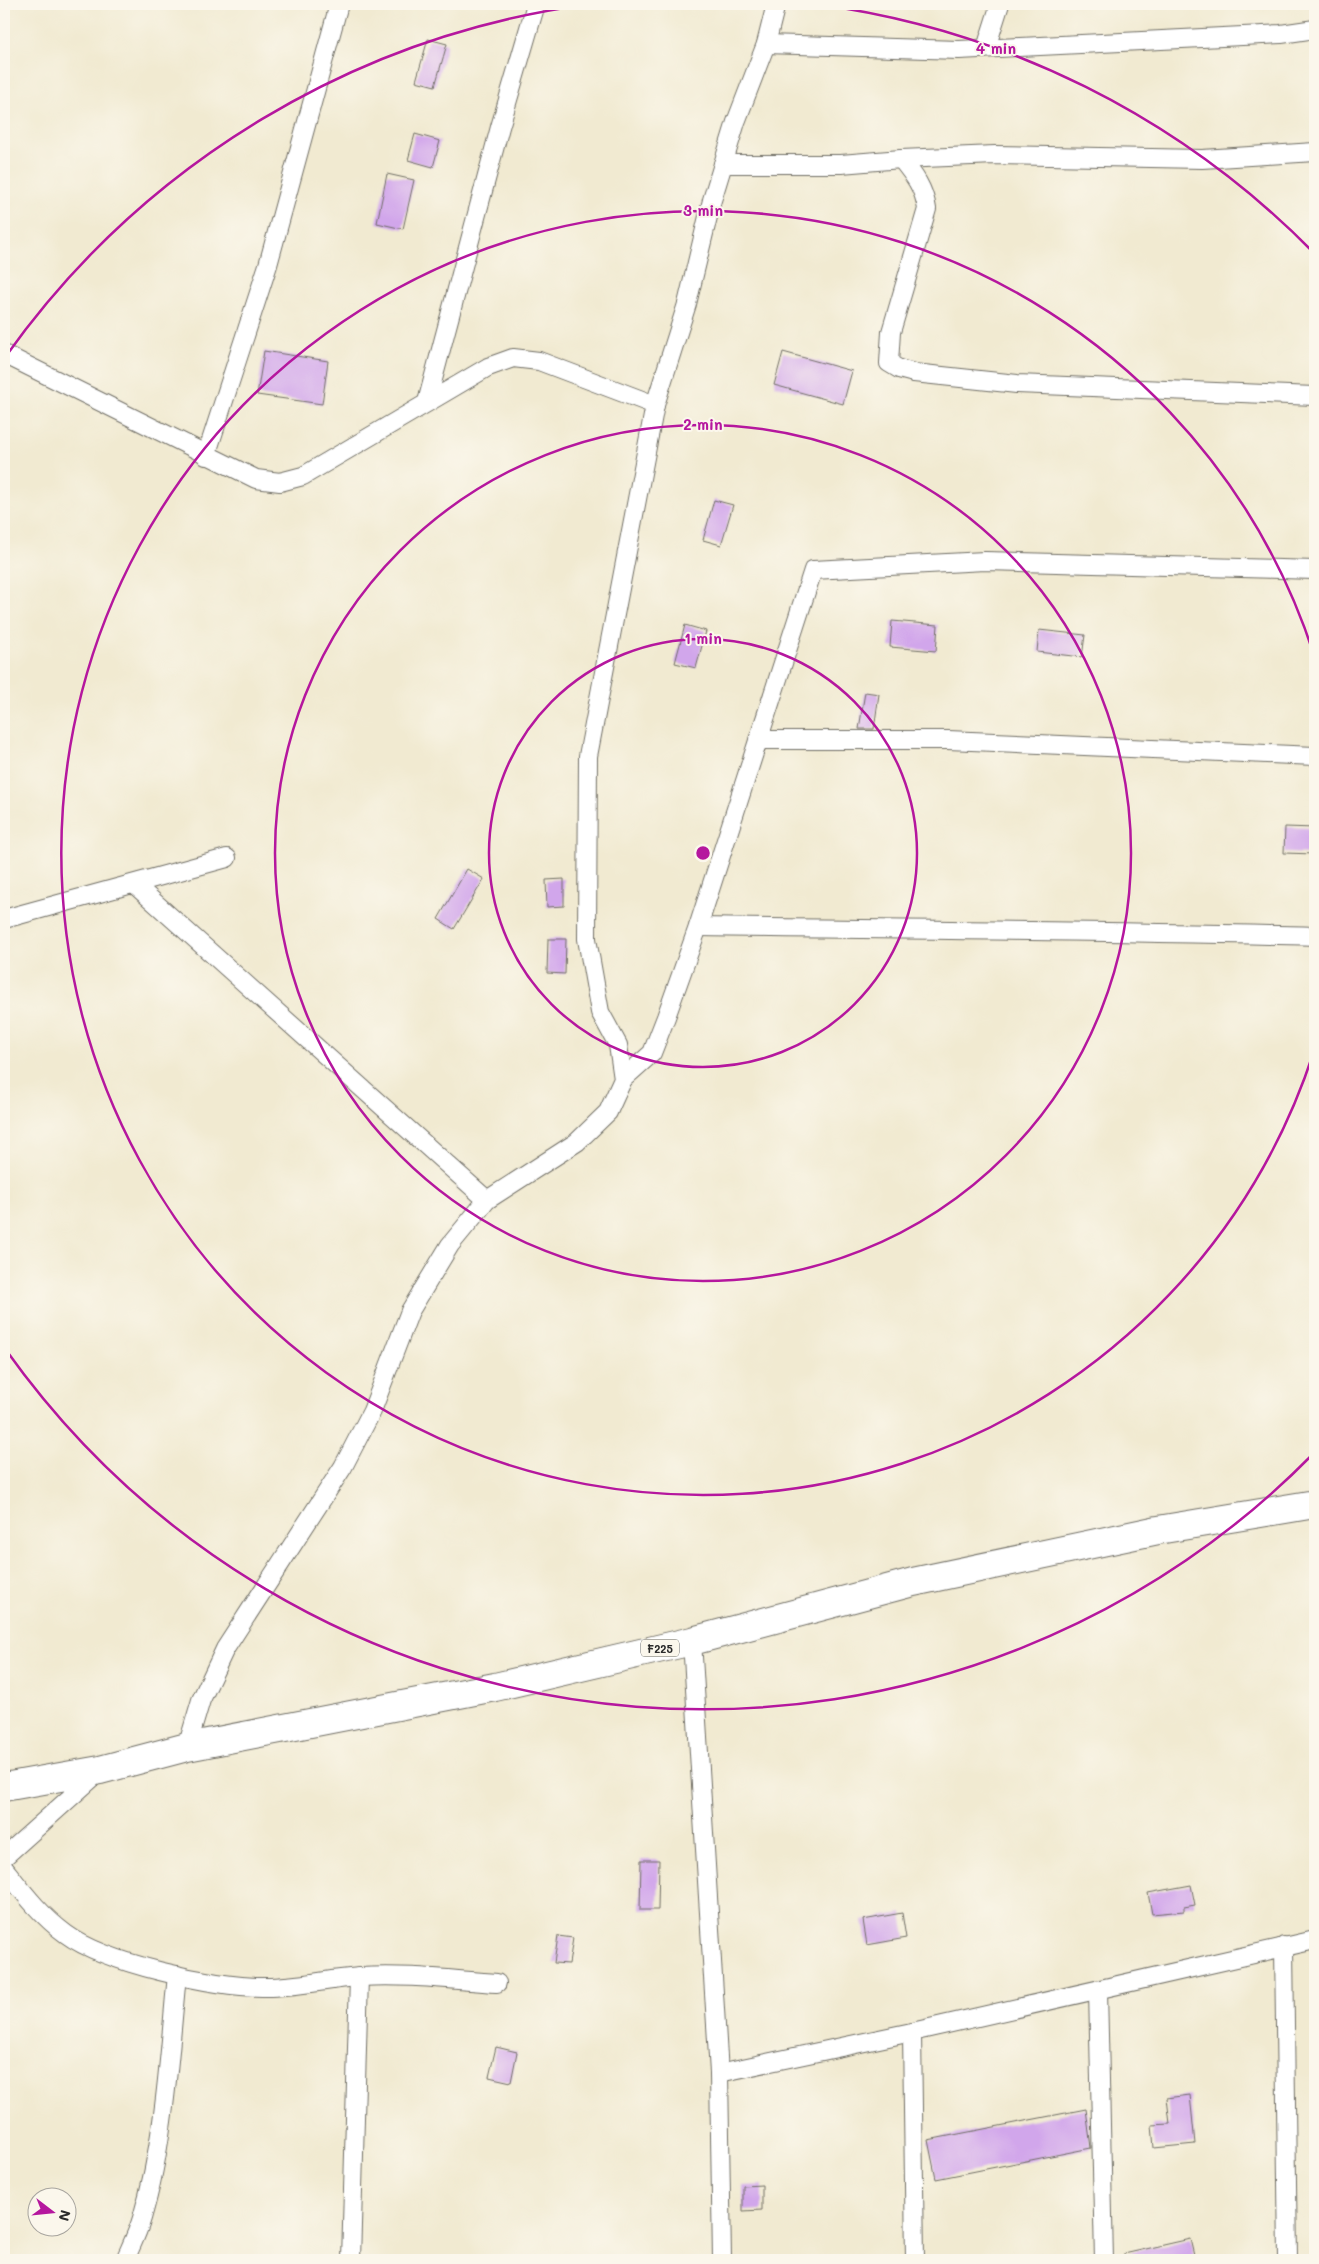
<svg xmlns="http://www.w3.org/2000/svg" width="1319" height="2264" font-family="Mali,sans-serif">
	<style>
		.building { fill: #d1a6eb }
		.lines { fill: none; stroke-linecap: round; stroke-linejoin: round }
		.minor-casing { stroke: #706e65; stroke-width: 20 }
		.primary-casing { stroke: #706e65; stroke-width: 30 }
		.minor { stroke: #fff; stroke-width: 18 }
		.primary { stroke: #fff; stroke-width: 28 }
		.ring { fill: none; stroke: #b5179e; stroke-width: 2.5 }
		.labels { text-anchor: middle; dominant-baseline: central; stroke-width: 4; stroke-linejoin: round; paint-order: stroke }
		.shield { fill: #fbf7ec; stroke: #696865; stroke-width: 1 }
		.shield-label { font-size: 11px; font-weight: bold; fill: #2b2b2b }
		.centre { fill: #b5179e; stroke: #fbf7ec; stroke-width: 2.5 }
		.ring-label { font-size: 15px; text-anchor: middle; font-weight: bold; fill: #b5179e; stroke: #fbf7ec; stroke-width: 4; stroke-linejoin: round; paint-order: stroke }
	</style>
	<rect width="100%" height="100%" fill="#fbf7ec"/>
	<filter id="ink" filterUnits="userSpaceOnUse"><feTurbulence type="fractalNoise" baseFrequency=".02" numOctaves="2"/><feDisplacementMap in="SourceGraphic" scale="10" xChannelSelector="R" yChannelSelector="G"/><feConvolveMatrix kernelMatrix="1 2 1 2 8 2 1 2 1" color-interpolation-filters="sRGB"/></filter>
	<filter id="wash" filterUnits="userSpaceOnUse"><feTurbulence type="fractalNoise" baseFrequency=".0096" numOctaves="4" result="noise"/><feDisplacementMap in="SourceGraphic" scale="20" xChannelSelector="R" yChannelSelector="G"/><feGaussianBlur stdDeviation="1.12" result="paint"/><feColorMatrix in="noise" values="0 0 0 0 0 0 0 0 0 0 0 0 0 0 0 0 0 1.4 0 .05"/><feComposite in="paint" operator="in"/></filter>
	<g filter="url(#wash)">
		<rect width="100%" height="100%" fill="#f1ead1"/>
		<g id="blocks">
			<g class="building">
				<path d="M428,39L447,44L435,86L416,81Z"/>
				<path d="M415,134L440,141L433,167L408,160Z"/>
				<path d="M387,174L414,180L403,229L377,223Z"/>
				<path d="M264,351L328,361L322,404L257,395Z"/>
				<path d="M783,352L852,371L843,404L774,385Z"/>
				<path d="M714,500L733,505L721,545L703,540Z"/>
				<path d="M892,621L938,625L936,651L890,647Z"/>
				<path d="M685,625L706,631L696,668L675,663Z"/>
				<path d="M1039,630L1085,635L1082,657L1037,652Z"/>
				<path d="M865,692L879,694L874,729H859Z"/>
				<path d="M1285,827L1315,828V854L1284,853Z"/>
				<path d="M467,869L484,879L454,929L438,919Z"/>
				<path d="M564,879V906L547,907L546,880Z"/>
				<path d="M548,939H566L565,974L547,973Z"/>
				<path d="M641,1860H659L658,1910H640Z"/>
				<path d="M1191,1885L1195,1905L1184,1907V1911L1152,1914L1148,1893Z"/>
				<path d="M902,1913L906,1938L867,1945L863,1920Z"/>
				<path d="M558,1936L573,1938L569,1964L554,1963Z"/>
				<path d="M496,2047L517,2052L511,2082L489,2077Z"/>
				<path d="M1190,2095L1195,2144L1154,2148L1152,2125L1170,2124L1167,2098Z"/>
				<path d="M1086,2109L1091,2148L936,2179L928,2140Z"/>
				<path d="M762,2185V2210L743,2211V2186Z"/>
				<path d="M1190,2239L1195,2260H1125L1124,2254Z"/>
			</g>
		</g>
	</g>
	<g filter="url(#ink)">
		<use href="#blocks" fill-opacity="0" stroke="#706e65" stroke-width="1"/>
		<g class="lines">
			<g class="minor-casing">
				<g id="minor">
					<path d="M766,44L959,50L1281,34L1315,29"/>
					<path d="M986,48L1000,4"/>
					<path d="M901,159C914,175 924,188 927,209L891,332L889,363L899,369L914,373L1017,384L1315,396"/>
					<path d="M723,164H841L901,159L995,155L1202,159L1315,152"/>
					<path d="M4,354L256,479L280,482L303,476L488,367L513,358L539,361L655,405"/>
					<path d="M427,402L500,127L536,4"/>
					<path d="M206,456L268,265L339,4"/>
					<path d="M758,740H948L1315,756"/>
					<path d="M134,884L487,1200"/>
					<path d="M4,919L227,858"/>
					<path d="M698,927C904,930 1110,931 1315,936"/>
					<path d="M623,1079L652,1053L666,1017L698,927L813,570L985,561L1315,570"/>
					<path d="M692,1641L719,2073L722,2260"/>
					<path d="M187,1747L201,1700L225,1649L343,1467L372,1411L410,1311L450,1245L487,1200L577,1142L608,1112L623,1079L618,1045L600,1012L587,939L588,756L655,405L687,304L712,200L736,122L766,44L776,4"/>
					<path d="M4,1857L100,1771"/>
					<path d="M4,1868C23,1892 41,1916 66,1934C105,1963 214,1987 262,1987C295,1988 327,1979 360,1977C406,1974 452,1980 497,1983"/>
					<path d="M1284,1946L1288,2260"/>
					<path d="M1098,1990L1104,2260"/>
					<path d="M912,2032L915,2260"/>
					<path d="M719,2073L912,2032L1315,1940"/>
					<path d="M125,2260C131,2246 138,2232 142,2218C165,2140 169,2055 177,1975"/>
					<path d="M351,2260L359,1977"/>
				</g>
			</g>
			<g class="primary-casing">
				<path id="primary" d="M4,1787L100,1770L187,1747L495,1687L692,1641L913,1582L1158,1530L1315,1504"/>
			</g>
			<use href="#minor" class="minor"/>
			<use href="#primary" class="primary"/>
		</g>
	</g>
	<g class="ring">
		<circle cx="703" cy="853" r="214"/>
		<circle cx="703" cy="853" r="428"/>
		<path d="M1314 1051A642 642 0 1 1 1314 655"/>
		<path d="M1314 1453A856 856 0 0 1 6 1350M6 356A856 856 0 0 1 591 4M815 4A856 856 0 0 1 1314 253"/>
	</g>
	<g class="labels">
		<rect class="shield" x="641" y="1639.5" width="38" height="17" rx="4"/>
		<g class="shield-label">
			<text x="660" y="1648">F225</text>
		</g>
	</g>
	<circle cx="703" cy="853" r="8" class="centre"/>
	<g class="ring-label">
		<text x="996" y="54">4 min</text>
		<text x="703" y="216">3 min</text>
		<text x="703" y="430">2 min</text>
		<text x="703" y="644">1 min</text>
	</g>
	<rect width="1319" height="2264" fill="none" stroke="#fbf7ec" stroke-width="20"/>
	<g transform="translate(52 2212) rotate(106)"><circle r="24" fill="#fbf7ec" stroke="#a8a59f"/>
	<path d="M0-4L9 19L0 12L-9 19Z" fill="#b5179e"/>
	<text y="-8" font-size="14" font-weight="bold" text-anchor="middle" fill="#2b2b2b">N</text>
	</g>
</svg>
